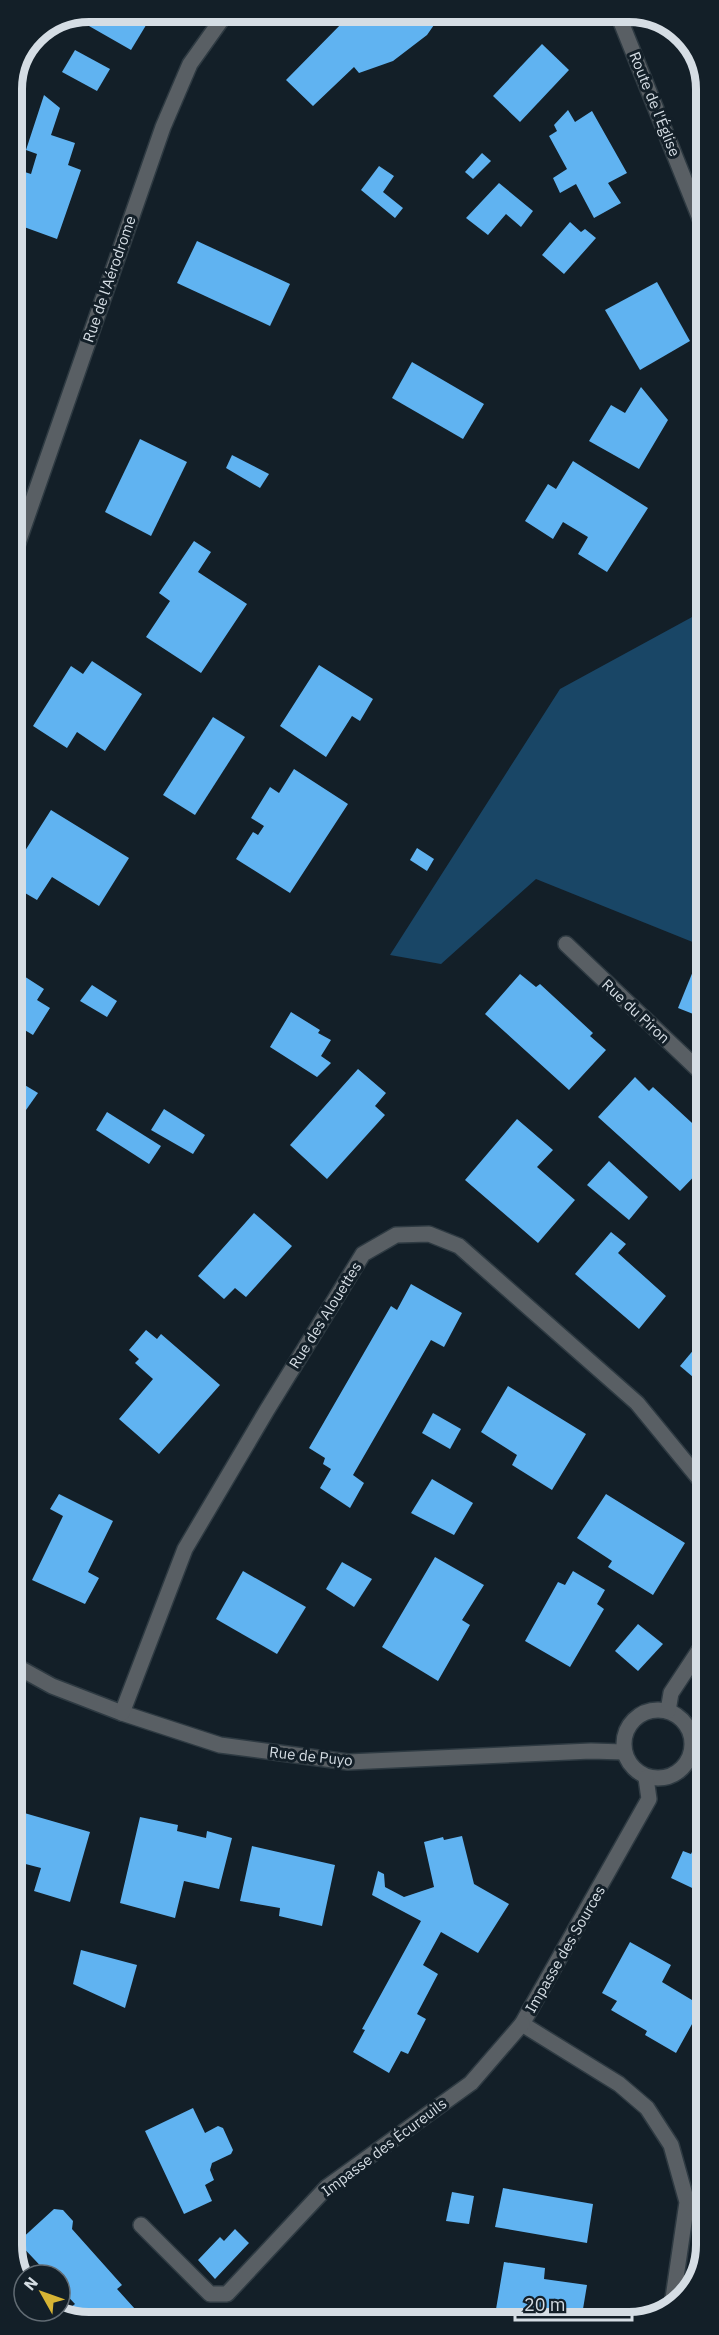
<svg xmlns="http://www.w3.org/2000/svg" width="719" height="2335" font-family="'IBM Plex Sans',sans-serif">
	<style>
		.forest { fill: #194666 }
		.building { fill: #60b3f1 }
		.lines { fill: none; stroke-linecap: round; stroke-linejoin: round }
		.minor-casing { stroke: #2e3a42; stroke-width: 18 }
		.minor { stroke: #595f64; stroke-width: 15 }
		.labels { text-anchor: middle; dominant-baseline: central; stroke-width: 6; stroke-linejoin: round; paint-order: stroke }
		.street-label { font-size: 15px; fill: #d5dde4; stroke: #131f28 }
		.rim { fill: none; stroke: #d5dde4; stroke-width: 8 }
	</style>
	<rect width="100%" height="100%" fill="#131f28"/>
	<path class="forest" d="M705,610V947L536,879L441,964L390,955L560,689Z"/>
	<g class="building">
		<path d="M90,12H154L131,50L75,18Z"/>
		<path d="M348,12H443L427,35L393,61L359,73L354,67L313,106L286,80L347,18L344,16Z"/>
		<path d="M542,44L569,70L520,122L493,96Z"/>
		<path d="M75,50L110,69L97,91L62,72Z"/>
		<path d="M44,95L60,108L51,135L75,143L68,165L81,170L57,239L13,223L22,199L12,195V168L31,174L37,154L26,150Z"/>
		<path d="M568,110L575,122L592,111L627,173L608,183L621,203L594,218L576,184L560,193L553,178L567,169L549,136L557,131L554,125Z"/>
		<path d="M482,153L491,161L473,179L465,172Z"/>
		<path d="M379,166L394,176L383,192L403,208L395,218L361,190Z"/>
		<path d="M499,183L533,211L521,227L506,214L488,235L466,218Z"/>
		<path d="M570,222L581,232L585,229L596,238L564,274L542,255Z"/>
		<path d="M197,241L290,284L270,326L177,283Z"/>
		<path d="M657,282L690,341L640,370L605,310Z"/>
		<path d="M412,362L484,404L463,439L392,398Z"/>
		<path d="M641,387L668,420L639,469L589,441L611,405L625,413Z"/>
		<path d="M140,439L187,462L151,536L105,512Z"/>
		<path d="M232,455L269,474L260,488L226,468Z"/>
		<path d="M573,461L648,508L607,572L578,554L588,537L563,522L553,539L525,521L548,484L556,489Z"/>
		<path d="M705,481V503L703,505L692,495Z"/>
		<path d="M194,541L211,552L198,572L247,604L201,673L146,637L170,601L159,593Z"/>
		<path d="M92,661L142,694L105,751L77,732L67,748L33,726L71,666L83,674Z"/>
		<path d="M319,665L373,699L360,721L352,716L326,757L280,726Z"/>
		<path d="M213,717L245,737L195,815L163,795Z"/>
		<path d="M294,769L348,804L290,893L236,859L253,832L258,835L264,826L251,818L270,787L279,793Z"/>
		<path d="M51,810L129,858L99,906L52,877L37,900L13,886V855L16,850L23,854Z"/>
		<path d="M417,848L434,859L427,871L410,860Z"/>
		<path d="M700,954L705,956L706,1019L678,1008Z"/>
		<path d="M13,969L44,989L37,1000L50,1008L33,1035L13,1023Z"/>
		<path d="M520,974L536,987L540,984L593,1033L590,1036L606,1050L569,1090L485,1014Z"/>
		<path d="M92,985L117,1001L107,1017L80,1001Z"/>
		<path d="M291,1012L320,1030L318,1033L331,1040L321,1056L331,1063L317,1077L270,1047Z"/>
		<path d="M358,1069L386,1093L375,1106L385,1115L327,1179L290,1145Z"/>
		<path d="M635,1077L649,1091L653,1087L704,1134L701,1139L706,1143V1164L680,1191L598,1117Z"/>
		<path d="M13,1078L38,1093L26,1110L13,1103Z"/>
		<path d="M164,1109L205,1135L193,1154L151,1130Z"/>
		<path d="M107,1112L161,1146L149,1164L96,1130Z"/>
		<path d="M517,1119L553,1150L537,1167L575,1200L538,1243L465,1180Z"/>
		<path d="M609,1161L648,1197L629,1220L587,1185Z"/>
		<path d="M254,1213L292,1246L246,1297L235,1288L224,1299L198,1276Z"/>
		<path d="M611,1232L626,1244L618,1253L666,1296L639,1329L575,1274Z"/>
		<path d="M411,1284L462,1313L444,1347L431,1340L353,1475L364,1483L350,1508L320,1488L331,1469L323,1464L325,1458L309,1448L391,1306L397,1310Z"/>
		<path d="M146,1330L157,1339L161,1334L220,1385L159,1454L119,1419L153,1379L135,1363L139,1359L129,1350Z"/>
		<path d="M706,1335V1388L680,1366Z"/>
		<path d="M508,1386L586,1434L552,1490L512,1465L517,1455L481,1432Z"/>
		<path d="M433,1413L461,1429L450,1449L422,1433Z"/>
		<path d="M432,1479L473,1503L454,1535L411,1513Z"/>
		<path d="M59,1494L113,1521L88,1572L99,1578L85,1604L32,1580L63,1516L50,1509Z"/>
		<path d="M606,1494L685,1543L653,1595L608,1567L612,1561L577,1538Z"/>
		<path d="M435,1557L484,1585L462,1620L470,1625L438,1681L382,1647Z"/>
		<path d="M342,1562L372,1579L354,1607L326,1589Z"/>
		<path d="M243,1571L306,1607L277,1654L216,1619Z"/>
		<path d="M573,1571L605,1590L597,1604L604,1609L570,1667L525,1641L558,1582L565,1585Z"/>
		<path d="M638,1624L663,1644L638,1671L615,1651Z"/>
		<path d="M14,1810L90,1832L70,1902L34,1891L41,1868L14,1861Z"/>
		<path d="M140,1817L178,1825L177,1831L206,1838L207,1831L232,1838L219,1889L184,1881L175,1918L120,1903Z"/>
		<path d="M706,1823L707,1834V1895L671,1878L683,1851L691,1854Z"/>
		<path d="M462,1836L474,1884L509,1904L478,1953L441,1932L423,1965L438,1974L417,2014L426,2019L408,2054L401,2051L389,2073L353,2052L365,2030L362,2029L421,1921L372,1895L378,1871L384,1874L385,1887L404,1897L434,1887L424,1842L443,1837L444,1840Z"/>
		<path d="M252,1846L335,1865L322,1926L279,1916L280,1908L240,1901Z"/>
		<path d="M630,1942L671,1965L662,1982L702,2006L676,2053L645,2035L647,2031L611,2010L617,2001L602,1993Z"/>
		<path d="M81,1950L137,1965L125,2008L73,1984Z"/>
		<path d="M707,2036V2050L701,2047Z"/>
		<path d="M193,2108L205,2133L218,2126L223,2128L233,2150L231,2154L212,2163L210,2170L214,2180L205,2185L212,2201L184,2214L145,2131Z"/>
		<path d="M503,2188L593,2204L587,2243L495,2227Z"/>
		<path d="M452,2192L474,2196L469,2224L446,2221Z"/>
		<path d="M54,2209L63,2210L73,2221L72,2229L122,2285L117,2289L144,2319H153L156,2323H84L70,2308L75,2304L60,2288V2275H49L18,2242Z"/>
		<path d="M235,2229L249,2243L215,2279L198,2260L220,2237L224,2241Z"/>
		<path d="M504,2262L545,2268L544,2279L587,2285L581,2321H494Z"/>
	</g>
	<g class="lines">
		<g class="minor-casing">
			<g id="minor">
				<path d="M617,12L705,231"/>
				<path d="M13,557L163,127L190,64L227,12"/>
				<path d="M566,944L706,1077"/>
				<path d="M14,1665L52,1686L122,1713L220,1745L348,1762L591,1751L624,1752"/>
				<circle cx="658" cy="1744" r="34"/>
				<path d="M668,1711L671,1693L706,1640"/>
				<path d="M122,1713L185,1549L267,1410L363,1254L396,1235L429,1234L459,1246L637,1403L706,1487"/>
				<path d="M646,1778L649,1799L522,2024L619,2084L647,2108L671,2145L687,2202L672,2305"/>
				<path d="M141,2225L210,2294H227L327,2187L471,2083L522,2024"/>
			</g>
		</g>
		<use href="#minor" class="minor"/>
	</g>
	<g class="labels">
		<g class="street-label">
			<text transform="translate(655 104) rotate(68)">Route de l'Église</text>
			<text transform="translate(109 279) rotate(-71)">Rue de l'Aérodrome</text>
			<text transform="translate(636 1011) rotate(43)">Rue du Piron</text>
			<text transform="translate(325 1315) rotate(-58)">Rue des Alouettes</text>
			<text transform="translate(311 1756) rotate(6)">Rue de Puyo</text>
			<text transform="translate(565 1949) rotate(-60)">Impasse des Sources</text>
			<text transform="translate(384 2147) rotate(-37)">Impasse des Écureuils</text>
		</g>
	</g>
	<path d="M0 0H719V2335H0ZM89 22H629A67 67 0 0 1 696 89V2245A67 67 0 0 1 629 2312H89A67 67 0 0 1 22 2245V89A67 67 0 0 1 89 22Z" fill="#131f28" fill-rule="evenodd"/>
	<path class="rim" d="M89 22H629A67 67 0 0 1 696 89V2245A67 67 0 0 1 629 2312H89A67 67 0 0 1 22 2245V89A67 67 0 0 1 89 22Z"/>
	<g transform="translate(42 2293) rotate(310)"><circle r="28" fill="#131f28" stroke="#616b73" stroke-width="1.5"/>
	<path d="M0-4.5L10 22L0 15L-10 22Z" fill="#d7b434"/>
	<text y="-9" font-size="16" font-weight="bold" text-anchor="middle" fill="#d5dde4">N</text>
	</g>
	<path d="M515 2311v9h117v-9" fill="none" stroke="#d5dde4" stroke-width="3"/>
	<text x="524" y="2311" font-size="18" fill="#d5dde4" stroke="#131f28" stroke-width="4.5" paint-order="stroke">20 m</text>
</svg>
